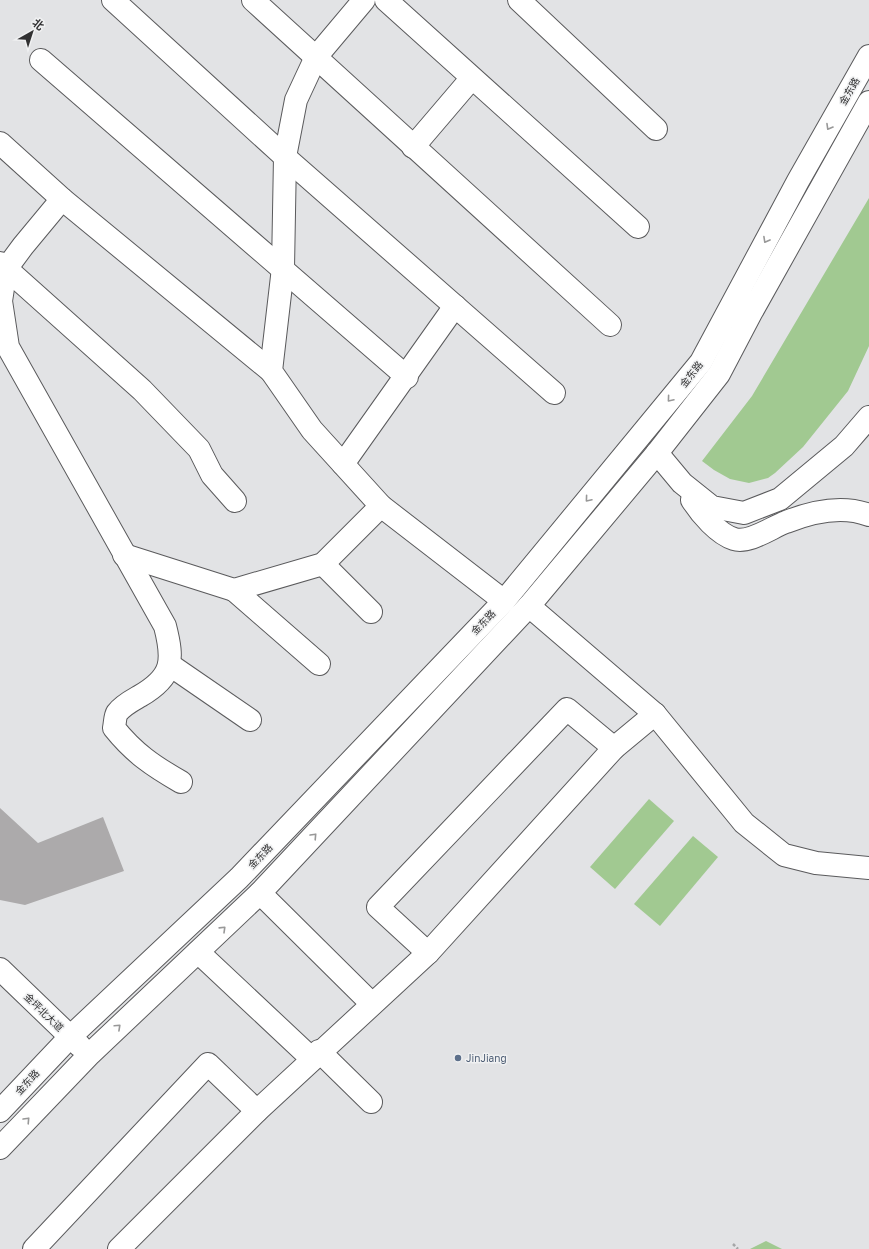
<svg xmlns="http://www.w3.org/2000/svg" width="869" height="1249" font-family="'Golos Text','Noto Sans SC',sans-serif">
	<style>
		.green { fill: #a1c991 }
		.building { fill: #acaaab }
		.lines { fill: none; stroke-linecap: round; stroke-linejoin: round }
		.street-casing { stroke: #5a5a5c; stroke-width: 24 }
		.secondary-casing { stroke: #5a5a5c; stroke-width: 24 }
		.path { stroke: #a5a6a7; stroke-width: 2.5; stroke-dasharray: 3 2; stroke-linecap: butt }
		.street { stroke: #fff; stroke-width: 22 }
		.secondary { stroke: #fff; stroke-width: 22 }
		.oneway { stroke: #989898 }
		.service-dot { fill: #5c6f8a; stroke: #f0f1f2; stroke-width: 1.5 }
		.labels { text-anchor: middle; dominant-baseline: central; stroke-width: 3; stroke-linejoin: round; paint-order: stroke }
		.street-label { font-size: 10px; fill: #313132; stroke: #f0f1f2 }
		.service-label { font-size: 10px; fill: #4e5e75; stroke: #f0f1f2; text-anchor: start }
	</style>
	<rect width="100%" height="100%" fill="#e2e3e5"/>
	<g class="green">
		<path d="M869,198V346L848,391L803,447L775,473L768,478L749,483L730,479L714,470L702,461L752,396Z"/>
		<path d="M649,799L674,821L615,889L590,867Z"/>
		<path d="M693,836L718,857L660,926L634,904Z"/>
		<path d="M766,1241L782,1249H750Z"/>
	</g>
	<path class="building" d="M0,808L38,843L103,817L124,871L25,905L0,900Z"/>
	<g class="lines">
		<g class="street-casing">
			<g id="street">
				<path d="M113,0L285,157L554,393"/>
				<path d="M253,0L610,325"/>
				<path d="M364,0L316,57L296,100L285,157L283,268L271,371L312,430L381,506L504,601"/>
				<path d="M386,0L638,227"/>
				<path d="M519,0L656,129"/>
				<path d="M41,60L407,377"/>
				<path d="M0,143L62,199L271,371"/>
				<path d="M413,147L471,79"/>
				<path d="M62,199L23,246L6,269L1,301L8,347L165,626C174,661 173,677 140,696C133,700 123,705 117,713C115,716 115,723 114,728C134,753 153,766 181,782"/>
				<path d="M0,263L142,390L199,449L212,475L235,501"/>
				<path d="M657,453L682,483L712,507L744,513L780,499L844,446L869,417"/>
				<path d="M343,464L455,306"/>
				<path d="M692,500C701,514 718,534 734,539C749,544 772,527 786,522C811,512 843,505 869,515"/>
				<path d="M124,555L234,590L323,564L381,506"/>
				<path d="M323,564L371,612"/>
				<path d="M234,590L319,664"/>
				<path d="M529,606L655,714L744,823L784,855L816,863L869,868"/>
				<path d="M170,665L250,720"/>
				<path d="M260,893L372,1004"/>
				<path d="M198,952L311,1058"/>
				<path d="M428,953L378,907L567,709L614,748"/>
				<path d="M319,1051L371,1102"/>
				<path d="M34,1249L208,1064L257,1111"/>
				<path d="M119,1249L257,1111L428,953L614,748L655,714"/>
			</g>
		</g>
		<g class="secondary-casing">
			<g id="secondary">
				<path d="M0,969L80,1046"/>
				<path d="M0,1111L70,1037L239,878L504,601L701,362L798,181L869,56"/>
				<path d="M0,1148L90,1054L260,893L529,606L657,453L719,374L751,313L869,102"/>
			</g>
		</g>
		<path class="path" d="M733,1244L738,1249"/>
		<use href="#street" class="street"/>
		<use href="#secondary" class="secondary"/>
	</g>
	<defs><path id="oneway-chevron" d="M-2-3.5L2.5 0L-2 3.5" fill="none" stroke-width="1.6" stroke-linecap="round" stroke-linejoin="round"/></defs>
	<g class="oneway">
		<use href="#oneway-chevron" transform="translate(829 127) rotate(120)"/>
		<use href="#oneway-chevron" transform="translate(766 240) rotate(119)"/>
		<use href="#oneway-chevron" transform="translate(670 399) rotate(130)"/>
		<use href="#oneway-chevron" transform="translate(588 499) rotate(130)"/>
		<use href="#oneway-chevron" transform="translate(314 836) rotate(-47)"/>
		<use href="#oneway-chevron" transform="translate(223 929) rotate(-44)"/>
		<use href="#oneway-chevron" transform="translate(118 1027) rotate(-43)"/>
		<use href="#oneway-chevron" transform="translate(27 1120) rotate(-47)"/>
	</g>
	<circle class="service-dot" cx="458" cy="1058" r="4"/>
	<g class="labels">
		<g class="street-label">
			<text transform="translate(849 91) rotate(-60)">金东路</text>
			<text transform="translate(691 374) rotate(-52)">金东路</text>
			<text transform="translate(483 622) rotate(-46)">金东路</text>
			<text transform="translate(260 856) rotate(-46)">金东路</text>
			<text transform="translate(44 1012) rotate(44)">金坪北大道</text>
			<text transform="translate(27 1082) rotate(-47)">金东路</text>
		</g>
		<g class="service-label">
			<text x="466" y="1058">JinJiang</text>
		</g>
	</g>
	<g transform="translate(32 32) rotate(39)" stroke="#f0f1f2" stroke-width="3" paint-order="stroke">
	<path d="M0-3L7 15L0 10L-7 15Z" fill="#313132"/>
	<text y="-6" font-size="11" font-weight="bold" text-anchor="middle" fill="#313132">北</text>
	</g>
</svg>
